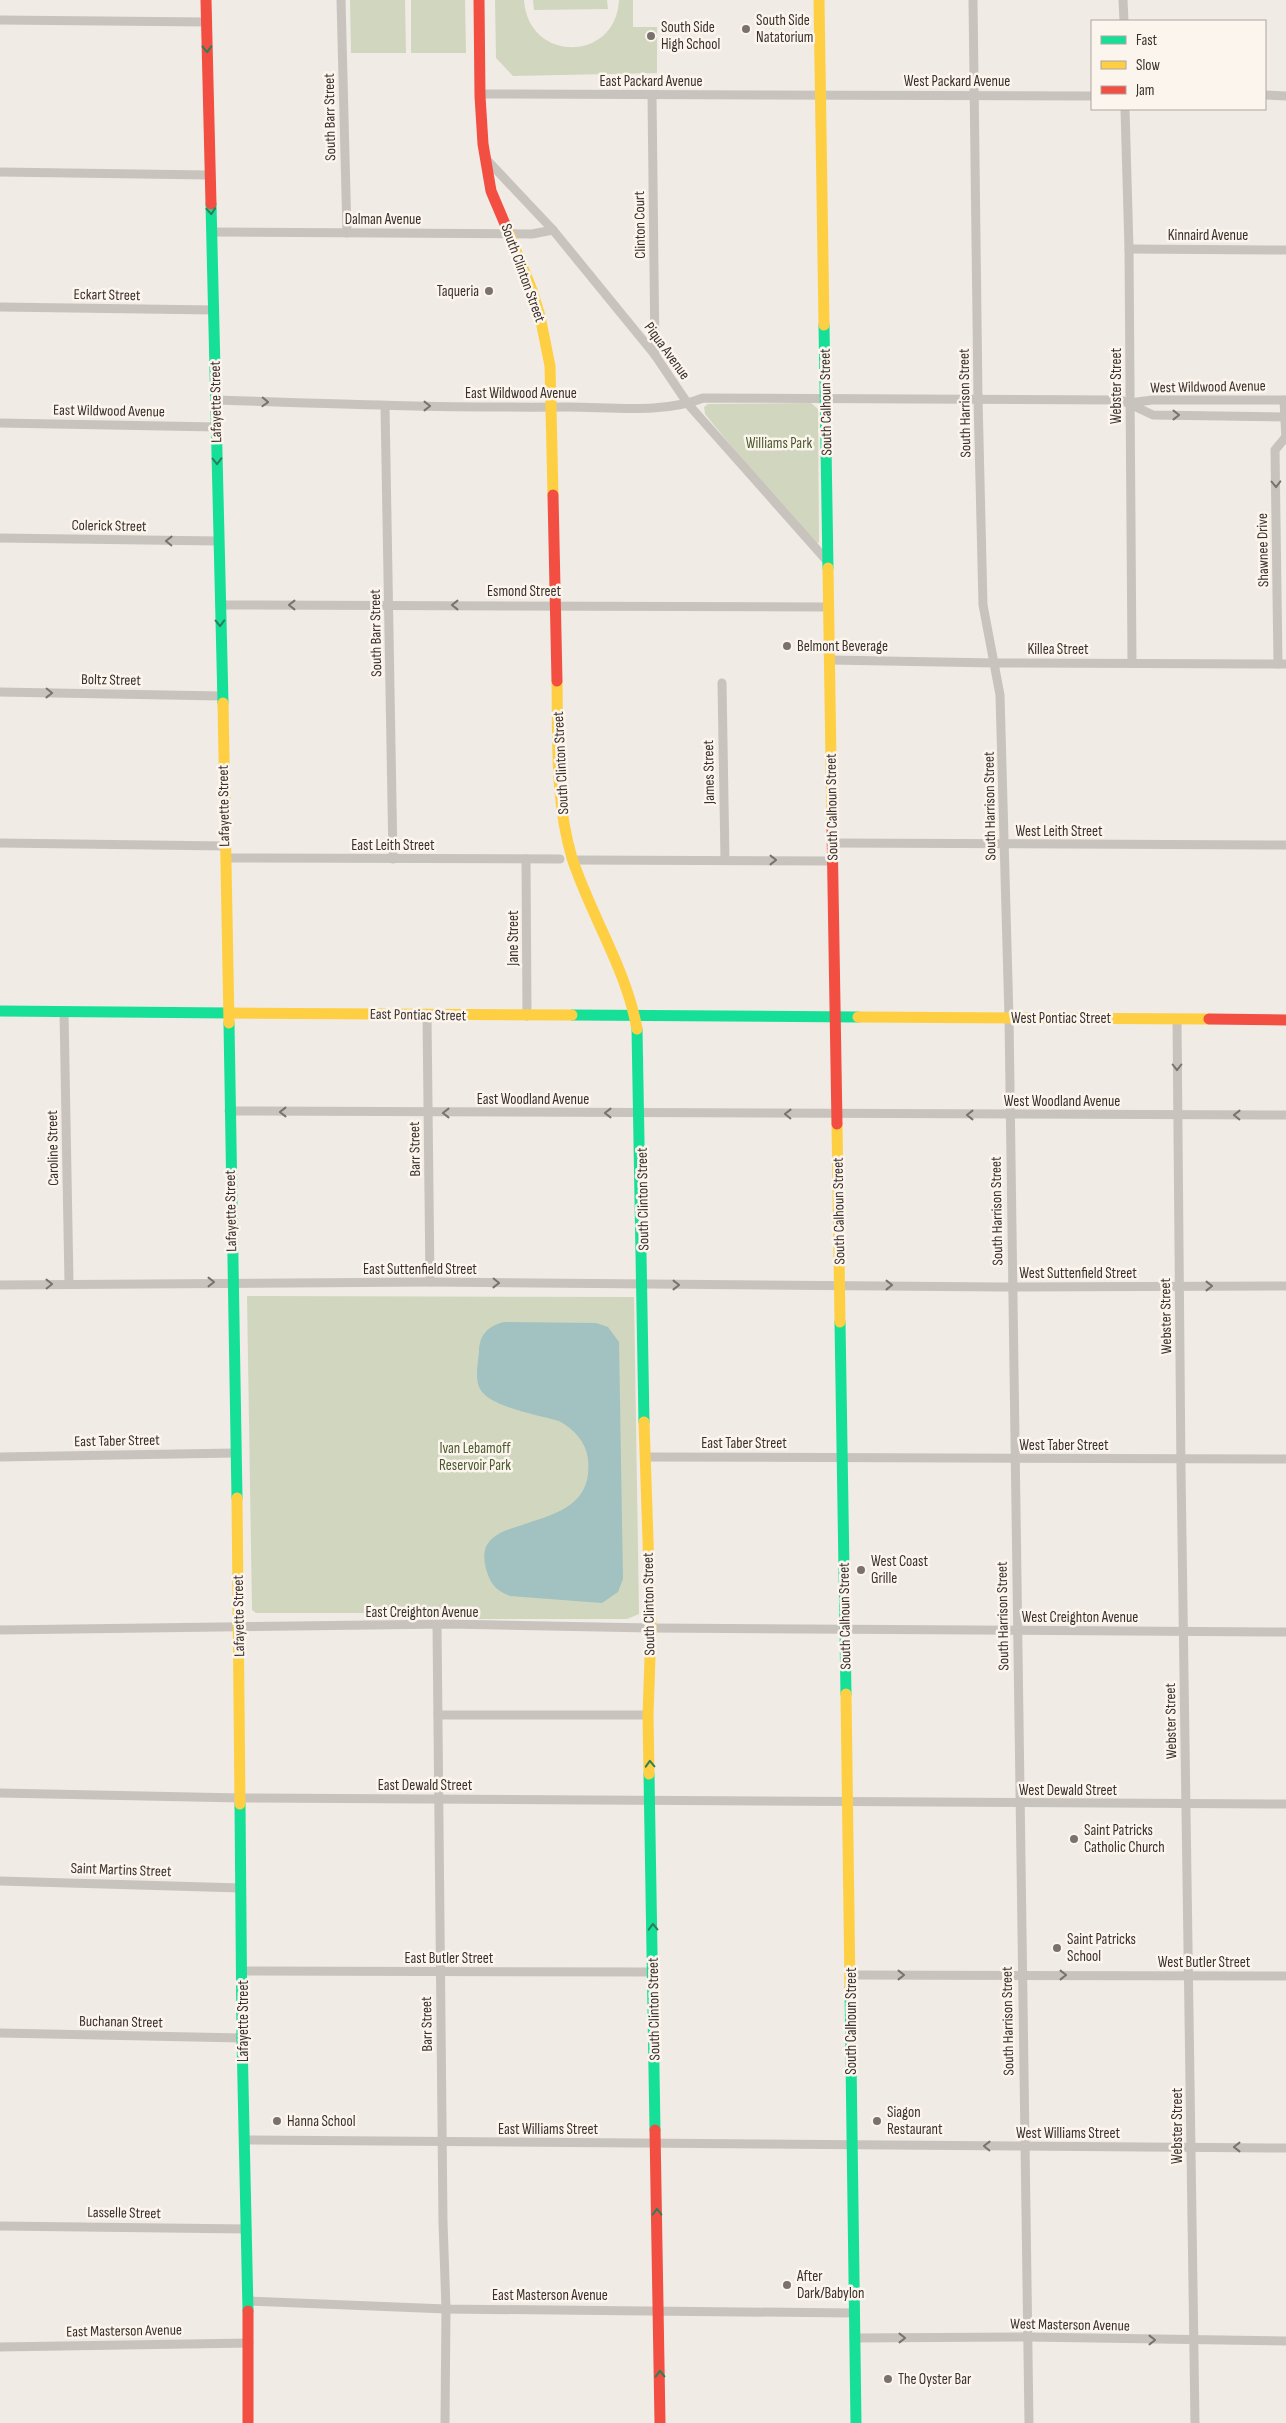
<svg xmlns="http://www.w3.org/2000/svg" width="1286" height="2423" font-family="'Sofia Sans Condensed',sans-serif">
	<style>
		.green { fill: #d1d6bf }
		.water { fill: #a1c2c1 }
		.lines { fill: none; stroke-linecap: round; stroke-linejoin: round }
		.street { stroke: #c9c3be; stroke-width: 9 }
		.fast { stroke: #16e098; stroke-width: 11 }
		.slow { stroke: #ffcf43; stroke-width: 11 }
		.jam { stroke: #f24e42; stroke-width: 11 }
		.oneway { stroke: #2a7f5c }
		.oneway2 { stroke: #7b726d }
		.poi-dot { fill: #7a716c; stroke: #fbf5ee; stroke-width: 2 }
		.labels { text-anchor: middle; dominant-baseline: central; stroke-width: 5; stroke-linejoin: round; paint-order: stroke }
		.poi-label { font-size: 15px; fill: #3b302b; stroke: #fbf5ee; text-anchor: start }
		.street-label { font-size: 15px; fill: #3b302b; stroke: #fbf5ee }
		.park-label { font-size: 15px; fill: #4a5a2e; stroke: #fbf5ee }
	</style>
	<rect width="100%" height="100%" fill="#f0ebe5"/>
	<g class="green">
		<path d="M350,0H405L406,53H351Z"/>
		<path d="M411,0H465L466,53H411Z"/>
		<path d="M495,0H524C528,63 616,63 619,0H633V27H657V73L513,76L496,58Z"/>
		<path d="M533,0H607L608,9L534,10Z"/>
		<path d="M811,403L818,409L819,542L816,545H812L705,414L704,407L708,404Z"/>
		<path d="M247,1296L634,1297L639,1614L627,1619H452V1613H256L252,1610Z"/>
	</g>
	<path class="water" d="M504,1322L596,1323L608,1327L619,1342L623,1579L618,1592L602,1603L510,1596C497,1591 491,1585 487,1572C483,1559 482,1546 494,1537C501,1531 510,1529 519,1526C554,1514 593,1507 588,1459C586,1442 574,1429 559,1421C539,1415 487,1407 479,1387C475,1376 478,1363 479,1352C479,1335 488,1326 504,1322Z"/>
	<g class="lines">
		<g class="street">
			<path d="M341,0L347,233"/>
			<path d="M973,0L978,398L983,605L1000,695L1009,1018L1029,2423"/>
			<path d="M1123,0L1124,21"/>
			<path d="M0,20L207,22"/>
			<path d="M481,94L1092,96"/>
			<path d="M652,95L655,355"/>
			<path d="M1265,95L1286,96"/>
			<path d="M1125,109L1129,249L1132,663"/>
			<path d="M487,160L553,230L655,355L688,404L828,562"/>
			<path d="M0,172L209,175"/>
			<path d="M213,232L532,234L553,230"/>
			<path d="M1129,249L1286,250"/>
			<path d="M0,307L214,310"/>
			<path d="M216,400C334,404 451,408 568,407C611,407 664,414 703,398L1121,400L1153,415L1286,417"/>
			<path d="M1284,400L1286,440"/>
			<path d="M1130,403L1152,400H1286"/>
			<path d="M385,406L393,859"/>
			<path d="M0,423L217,427"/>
			<path d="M0,538L218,541"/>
			<path d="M220,605L828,607"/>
			<path d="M830,660L996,663L1286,664"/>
			<path d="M1278,664L1275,450L1285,438"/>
			<path d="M722,683L725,860"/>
			<path d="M0,692L221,696"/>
			<path d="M0,843L226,846"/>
			<path d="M833,843L1286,845"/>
			<path d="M226,858L560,859"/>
			<path d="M526,859L527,1016"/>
			<path d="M573,860L833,861"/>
			<path d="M64,1012L69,1283"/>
			<path d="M427,1016L430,1282"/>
			<path d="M1177,1019L1181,1471L1195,2423"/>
			<path d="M229,1111L1286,1115"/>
			<path d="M0,1285L430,1282L1001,1287L1286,1286"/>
			<path d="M0,1457L235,1453"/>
			<path d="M645,1457L1286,1459"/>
			<path d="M437,1625L443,2222L446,2309L445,2423"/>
			<path d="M0,1630L448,1624L651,1628L1286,1632"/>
			<path d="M438,1715H648"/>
			<path d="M0,1793L241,1798L1286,1804"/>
			<path d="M0,1881L241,1888"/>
			<path d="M243,1971L654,1972"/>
			<path d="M852,1975L1286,1976"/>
			<path d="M0,2033L242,2038"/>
			<path d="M246,2140L1286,2148"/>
			<path d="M0,2226L247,2229"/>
			<path d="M248,2301L446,2309L853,2313"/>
			<path d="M854,2338L1028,2337L1286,2341"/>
			<path d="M0,2347L249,2343"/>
		</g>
		<g class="fast">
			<path d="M211,204L223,703"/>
			<path d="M824,325L828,568"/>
			<path d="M0,1011L230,1013"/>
			<path d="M572,1015L858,1017"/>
			<path d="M229,1023L237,1498"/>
			<path d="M637,1029L644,1422"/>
			<path d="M840,1322L846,1694"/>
			<path d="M649,1774L655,2130"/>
			<path d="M240,1804L242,2038L248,2311"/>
			<path d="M850,1988L856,2423"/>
		</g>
		<g class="slow">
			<path d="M819,0L824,325"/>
			<path d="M508,231L532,290L540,316L550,366L553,495"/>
			<path d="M828,568L832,827"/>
			<path d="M557,681C558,739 555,801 572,858C591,916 626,968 637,1029"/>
			<path d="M223,703L229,1023"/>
			<path d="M230,1013L572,1015"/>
			<path d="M858,1017L1209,1019"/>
			<path d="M837,1124L840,1322"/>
			<path d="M644,1422L651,1628L648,1715L649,1774"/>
			<path d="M237,1498L240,1804"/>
			<path d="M846,1694L850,1988"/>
		</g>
		<g class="jam">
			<path d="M206,0L211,204"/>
			<path d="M479,0L480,96L483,144L491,191L508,231"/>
			<path d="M553,495L557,681"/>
			<path d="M832,827L837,1124"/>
			<path d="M1209,1019L1286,1020"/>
			<path d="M655,2130L660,2423"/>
			<path d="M248,2423V2311"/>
		</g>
	</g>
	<defs><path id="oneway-chevron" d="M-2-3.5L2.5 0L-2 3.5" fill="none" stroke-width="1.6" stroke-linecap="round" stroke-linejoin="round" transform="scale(1.25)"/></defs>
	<g class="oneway">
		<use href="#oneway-chevron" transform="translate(207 49) rotate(89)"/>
		<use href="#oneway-chevron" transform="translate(211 211) rotate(86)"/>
		<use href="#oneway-chevron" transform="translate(217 461) rotate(89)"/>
		<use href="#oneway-chevron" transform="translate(220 623) rotate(89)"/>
		<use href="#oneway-chevron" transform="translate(650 1764) rotate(-92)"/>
		<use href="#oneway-chevron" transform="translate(653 1927) rotate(-91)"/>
		<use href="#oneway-chevron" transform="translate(657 2212) rotate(-90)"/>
		<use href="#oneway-chevron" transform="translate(660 2374) rotate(-91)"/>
	</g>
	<g class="oneway2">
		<use href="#oneway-chevron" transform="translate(265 402) rotate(2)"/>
		<use href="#oneway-chevron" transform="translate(427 406)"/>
		<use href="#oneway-chevron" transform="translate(1176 415)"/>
		<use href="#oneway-chevron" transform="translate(1276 484) rotate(89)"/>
		<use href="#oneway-chevron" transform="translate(169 541) rotate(-179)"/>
		<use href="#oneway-chevron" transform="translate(292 605) rotate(180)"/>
		<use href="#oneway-chevron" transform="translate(455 605) rotate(180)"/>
		<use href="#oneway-chevron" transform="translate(49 693) rotate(1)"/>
		<use href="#oneway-chevron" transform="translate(773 860)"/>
		<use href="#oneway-chevron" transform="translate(1177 1067) rotate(90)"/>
		<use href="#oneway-chevron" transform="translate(283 1112) rotate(-180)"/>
		<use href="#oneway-chevron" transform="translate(446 1113) rotate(-180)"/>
		<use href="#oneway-chevron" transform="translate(608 1113) rotate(180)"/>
		<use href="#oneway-chevron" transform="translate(788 1114) rotate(-179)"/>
		<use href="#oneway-chevron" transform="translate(970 1115) rotate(-180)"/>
		<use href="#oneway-chevron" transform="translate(1237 1115) rotate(-179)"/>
		<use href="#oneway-chevron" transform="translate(211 1282)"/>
		<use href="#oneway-chevron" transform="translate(496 1283) rotate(1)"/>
		<use href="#oneway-chevron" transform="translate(49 1284) rotate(-1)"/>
		<use href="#oneway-chevron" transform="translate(676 1285)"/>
		<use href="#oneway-chevron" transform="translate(889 1285)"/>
		<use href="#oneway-chevron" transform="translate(1209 1286)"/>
		<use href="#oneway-chevron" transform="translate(901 1975)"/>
		<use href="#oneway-chevron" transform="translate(1063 1975)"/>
		<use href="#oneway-chevron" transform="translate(987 2146) rotate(-179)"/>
		<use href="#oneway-chevron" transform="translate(1237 2147) rotate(-180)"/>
		<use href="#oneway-chevron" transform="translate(902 2338)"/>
		<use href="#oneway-chevron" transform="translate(1152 2340)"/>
	</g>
	<g class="poi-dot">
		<circle cx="746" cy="29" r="5"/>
		<circle cx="651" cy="36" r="5"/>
		<circle cx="489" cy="291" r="5"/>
		<circle cx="787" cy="646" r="5"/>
		<circle cx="861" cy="1570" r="5"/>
		<circle cx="1074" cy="1839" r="5"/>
		<circle cx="1057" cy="1948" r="5"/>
		<circle cx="277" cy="2121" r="5"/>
		<circle cx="877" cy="2121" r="5"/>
		<circle cx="787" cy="2285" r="5"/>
		<circle cx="888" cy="2379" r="5"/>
	</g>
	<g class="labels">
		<g class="poi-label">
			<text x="756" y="20">South Side<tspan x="756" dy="17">Natatorium</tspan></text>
			<text x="661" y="27">South Side<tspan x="661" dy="17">High School</tspan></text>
			<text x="479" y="291" text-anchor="end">Taqueria</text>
			<text x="797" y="646">Belmont Beverage</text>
			<text x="871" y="1561">West Coast<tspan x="871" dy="17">Grille</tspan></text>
			<text x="1084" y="1830">Saint Patricks<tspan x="1084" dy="17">Catholic Church</tspan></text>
			<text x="1067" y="1939">Saint Patricks<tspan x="1067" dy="17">School</tspan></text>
			<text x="887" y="2112">Siagon<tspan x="887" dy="17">Restaurant</tspan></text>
			<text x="287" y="2121">Hanna School</text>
			<text x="797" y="2276">After<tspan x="797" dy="17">Dark/Babylon</tspan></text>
			<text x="898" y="2379">The Oyster Bar</text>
		</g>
		<g class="street-label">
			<text x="651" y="81">East Packard Avenue</text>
			<text x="957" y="81">West Packard Avenue</text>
			<text transform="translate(330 117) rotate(-91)">South Barr Street</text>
			<text x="383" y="219">Dalman Avenue</text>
			<text transform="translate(640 225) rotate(-91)">Clinton Court</text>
			<text x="1208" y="235">Kinnaird Avenue</text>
			<text transform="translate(523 273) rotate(70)">South Clinton Street</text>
			<text transform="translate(107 295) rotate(1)">Eckart Street</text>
			<text transform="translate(667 351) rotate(54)">Piqua Avenue</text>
			<text transform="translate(1116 386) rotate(-90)">Webster Street</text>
			<text transform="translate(1208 387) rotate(-1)">West Wildwood Avenue</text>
			<text x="521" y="393">East Wildwood Avenue</text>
			<text transform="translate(216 402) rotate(-91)">Lafayette Street</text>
			<text transform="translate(826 402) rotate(-91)">South Calhoun Street</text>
			<text transform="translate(965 403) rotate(-91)">South Harrison Street</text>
			<text transform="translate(109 411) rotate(1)">East Wildwood Avenue</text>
			<text transform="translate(109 526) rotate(1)">Colerick Street</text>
			<text transform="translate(1263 550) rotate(-91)">Shawnee Drive</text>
			<text x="524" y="591">Esmond Street</text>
			<text transform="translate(376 633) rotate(-91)">South Barr Street</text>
			<text x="1058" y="649">Killea Street</text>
			<text transform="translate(111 680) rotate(1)">Boltz Street</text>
			<text transform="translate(561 763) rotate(-93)">South Clinton Street</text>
			<text transform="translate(709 772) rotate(-91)">James Street</text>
			<text transform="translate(224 806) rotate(-91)">Lafayette Street</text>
			<text transform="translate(990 806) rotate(-91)">South Harrison Street</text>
			<text transform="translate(832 807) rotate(-91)">South Calhoun Street</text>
			<text x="1059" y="831">West Leith Street</text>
			<text x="393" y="845">East Leith Street</text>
			<text transform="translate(513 938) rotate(-90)">Jane Street</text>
			<text transform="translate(418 1015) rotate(1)">East Pontiac Street</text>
			<text x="1061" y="1018">West Pontiac Street</text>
			<text x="533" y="1099">East Woodland Avenue</text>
			<text x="1062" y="1101">West Woodland Avenue</text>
			<text transform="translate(53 1148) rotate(-91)">Caroline Street</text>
			<text transform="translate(415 1149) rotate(-91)">Barr Street</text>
			<text transform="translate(643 1199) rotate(-91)">South Clinton Street</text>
			<text transform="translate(231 1211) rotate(-91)">Lafayette Street</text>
			<text transform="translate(839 1211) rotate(-91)">South Calhoun Street</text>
			<text transform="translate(997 1211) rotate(-91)">South Harrison Street</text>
			<text x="420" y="1269">East Suttenfield Street</text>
			<text x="1078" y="1273">West Suttenfield Street</text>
			<text transform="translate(1166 1316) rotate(-91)">Webster Street</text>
			<text transform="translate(117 1441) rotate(-1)">East Taber Street</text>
			<text x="744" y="1443">East Taber Street</text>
			<text x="1064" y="1445">West Taber Street</text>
			<text transform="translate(649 1604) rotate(-91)">South Clinton Street</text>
			<text x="422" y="1612">East Creighton Avenue</text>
			<text transform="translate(239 1616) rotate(-91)">Lafayette Street</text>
			<text transform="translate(845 1616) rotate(-91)">South Calhoun Street</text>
			<text transform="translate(1003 1616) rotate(-91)">South Harrison Street</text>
			<text x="1080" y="1617">West Creighton Avenue</text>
			<text transform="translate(1171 1721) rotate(-91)">Webster Street</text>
			<text x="425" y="1785">East Dewald Street</text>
			<text x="1068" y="1790">West Dewald Street</text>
			<text transform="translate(121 1870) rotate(2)">Saint Martins Street</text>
			<text x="449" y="1958">East Butler Street</text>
			<text x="1204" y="1962">West Butler Street</text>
			<text transform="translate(654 2009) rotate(-91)">South Clinton Street</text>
			<text transform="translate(243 2021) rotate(-90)">Lafayette Street</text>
			<text transform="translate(851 2021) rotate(-90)">South Calhoun Street</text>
			<text transform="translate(1008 2021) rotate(-91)">South Harrison Street</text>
			<text transform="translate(121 2022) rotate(1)">Buchanan Street</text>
			<text transform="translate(427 2024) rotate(-91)">Barr Street</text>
			<text transform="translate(1177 2126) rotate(-90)">Webster Street</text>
			<text x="548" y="2129">East Williams Street</text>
			<text x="1068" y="2133">West Williams Street</text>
			<text transform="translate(124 2213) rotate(1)">Lasselle Street</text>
			<text x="550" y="2295">East Masterson Avenue</text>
			<text transform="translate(1070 2325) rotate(1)">West Masterson Avenue</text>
			<text transform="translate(124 2331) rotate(-1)">East Masterson Avenue</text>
		</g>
		<g class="park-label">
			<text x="779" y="443">Williams Park</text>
			<text x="475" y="1448">Ivan Lebamoff<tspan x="475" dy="17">Reservoir Park</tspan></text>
		</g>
	</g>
	<rect x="1091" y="20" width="175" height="90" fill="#fbf5ee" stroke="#aea6a0"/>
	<rect x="1101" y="36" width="25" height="8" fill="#16e098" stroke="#aea6a0"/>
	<text x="1136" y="45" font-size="15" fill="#3b302b">Fast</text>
	<rect x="1101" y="61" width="25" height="8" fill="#ffcf43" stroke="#aea6a0"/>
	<text x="1136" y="70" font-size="15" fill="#3b302b">Slow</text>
	<rect x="1101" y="86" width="25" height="8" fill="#f24e42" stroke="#aea6a0"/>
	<text x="1136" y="95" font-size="15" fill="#3b302b">Jam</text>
</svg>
